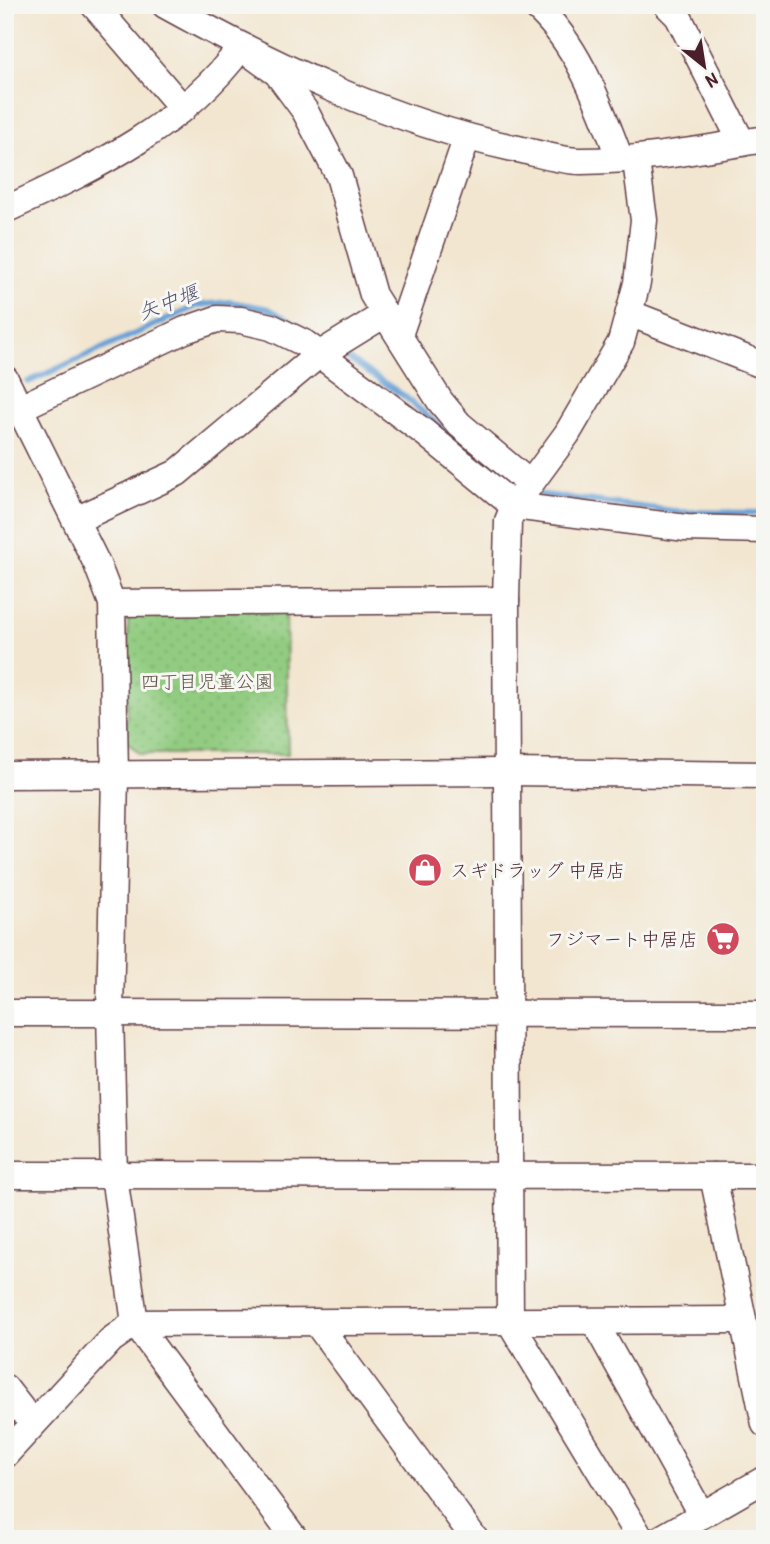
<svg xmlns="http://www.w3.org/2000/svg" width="770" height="1544" font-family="'Patrick Hand','Klee One',sans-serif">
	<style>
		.park { fill: url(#park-dots); stroke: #6e7656; stroke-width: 2 }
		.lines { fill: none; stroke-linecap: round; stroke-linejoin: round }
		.stream { stroke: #68a1d7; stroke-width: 6 }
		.minor-casing { stroke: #633d44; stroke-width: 29 }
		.minor { stroke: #fff; stroke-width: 26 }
		.labels { text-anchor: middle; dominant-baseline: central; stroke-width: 6; stroke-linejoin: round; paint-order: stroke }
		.park-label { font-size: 19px; fill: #605345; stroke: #f6f6f2 }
		.poi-label { font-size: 19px; fill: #4a1f2b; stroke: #f6f6f2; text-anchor: start }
		.water-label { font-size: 21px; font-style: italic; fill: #565370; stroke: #f6f6f2 }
	</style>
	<defs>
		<pattern id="park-dots" width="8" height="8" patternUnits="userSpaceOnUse" patternTransform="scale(1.75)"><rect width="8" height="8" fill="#92cc81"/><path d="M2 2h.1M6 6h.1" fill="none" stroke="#7faf70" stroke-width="1.8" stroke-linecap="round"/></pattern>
	</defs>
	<rect width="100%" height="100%" fill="#f6f6f2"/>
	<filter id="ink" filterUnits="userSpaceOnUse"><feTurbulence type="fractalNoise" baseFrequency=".0143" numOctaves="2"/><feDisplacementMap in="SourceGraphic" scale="14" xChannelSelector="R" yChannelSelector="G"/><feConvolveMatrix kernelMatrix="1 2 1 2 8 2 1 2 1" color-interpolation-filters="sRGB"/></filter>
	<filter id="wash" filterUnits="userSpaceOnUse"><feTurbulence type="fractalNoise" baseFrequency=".00686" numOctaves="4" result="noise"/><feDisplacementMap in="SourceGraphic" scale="28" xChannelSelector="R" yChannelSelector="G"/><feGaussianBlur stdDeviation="1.57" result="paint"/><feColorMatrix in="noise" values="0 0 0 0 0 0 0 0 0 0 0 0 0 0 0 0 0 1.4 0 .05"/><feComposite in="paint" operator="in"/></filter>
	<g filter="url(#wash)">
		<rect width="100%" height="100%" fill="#f2e6d0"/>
		<path class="park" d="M141,608H286L288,754H140L126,741L128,621Z"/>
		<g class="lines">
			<g class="stream">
				<path d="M338,352L404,396L487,467"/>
				<path d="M28,382L199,305L230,302L269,309L305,330"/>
				<path d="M536,494L681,512L765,513"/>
			</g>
		</g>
	</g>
	<g filter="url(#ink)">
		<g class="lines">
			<g class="minor-casing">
				<g id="minor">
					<path d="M94,5L183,109"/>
					<path d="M165,5C275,66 389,121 513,148C534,152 559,161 581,161C643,161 703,149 765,139"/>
					<path d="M534,5C578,43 600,106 620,159"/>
					<path d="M667,5L678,16L742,143"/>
					<path d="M636,161L644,220L637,283L621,342L567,434L514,506L508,521L506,600L510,1322L641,1539"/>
					<path d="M5,210C92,169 183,127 241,47L277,73L305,111L339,176L373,295L440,401L459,424L529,483"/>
					<path d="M629,313L765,366"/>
					<path d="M399,335L467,137"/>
					<path d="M5,379L97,564L112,603L115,775L110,1012L114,1176L135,1323L295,1539"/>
					<path d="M5,415L185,330L217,319L241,320L271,327L304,343L425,433L514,506L686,528L765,530"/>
					<path d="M76,520L177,473L317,356L385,314"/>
					<path d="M112,603L506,600"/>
					<path d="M5,775L507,772L765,775"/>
					<path d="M5,1013L765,1014"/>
					<path d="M5,1175L765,1176"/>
					<path d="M713,1176L765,1424"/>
					<path d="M316,1322L475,1539"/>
					<path d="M595,1323L701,1514"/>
					<path d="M5,1388L33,1424"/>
					<path d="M5,1455L111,1340L135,1323L743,1320"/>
					<path d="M660,1539L765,1479"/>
				</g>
			</g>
			<use href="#minor" class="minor"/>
		</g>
	</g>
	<defs>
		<g id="shop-disc" transform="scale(1.75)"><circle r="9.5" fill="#d1495b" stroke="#f6f6f2"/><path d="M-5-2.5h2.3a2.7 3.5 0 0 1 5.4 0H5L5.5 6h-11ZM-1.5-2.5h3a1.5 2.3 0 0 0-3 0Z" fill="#fff"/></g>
		<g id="supermarket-disc" transform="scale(1.75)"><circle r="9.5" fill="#d1495b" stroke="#f6f6f2"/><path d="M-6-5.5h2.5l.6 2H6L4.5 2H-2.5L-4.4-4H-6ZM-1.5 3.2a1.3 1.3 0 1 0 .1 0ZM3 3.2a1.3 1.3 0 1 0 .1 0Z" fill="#fff"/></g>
	</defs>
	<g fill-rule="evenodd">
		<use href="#shop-disc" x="425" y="870"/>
		<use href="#supermarket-disc" x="723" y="939"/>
	</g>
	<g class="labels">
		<g class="park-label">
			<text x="207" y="681">四丁目児童公園</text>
		</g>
		<g class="poi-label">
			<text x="450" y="870">スギドラッグ 中居店</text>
			<text x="698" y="939" text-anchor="end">フジマート中居店</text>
		</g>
		<g class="water-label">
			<text transform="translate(168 302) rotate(-21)">矢中堰</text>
		</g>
	</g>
	<rect width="770" height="1544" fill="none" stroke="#f6f6f2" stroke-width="28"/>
	<g transform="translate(704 66) rotate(150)" stroke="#f6f6f2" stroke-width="5" paint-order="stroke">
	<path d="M0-5L12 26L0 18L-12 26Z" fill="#4a1f2b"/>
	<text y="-10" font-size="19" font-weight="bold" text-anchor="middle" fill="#4a1f2b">N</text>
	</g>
</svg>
